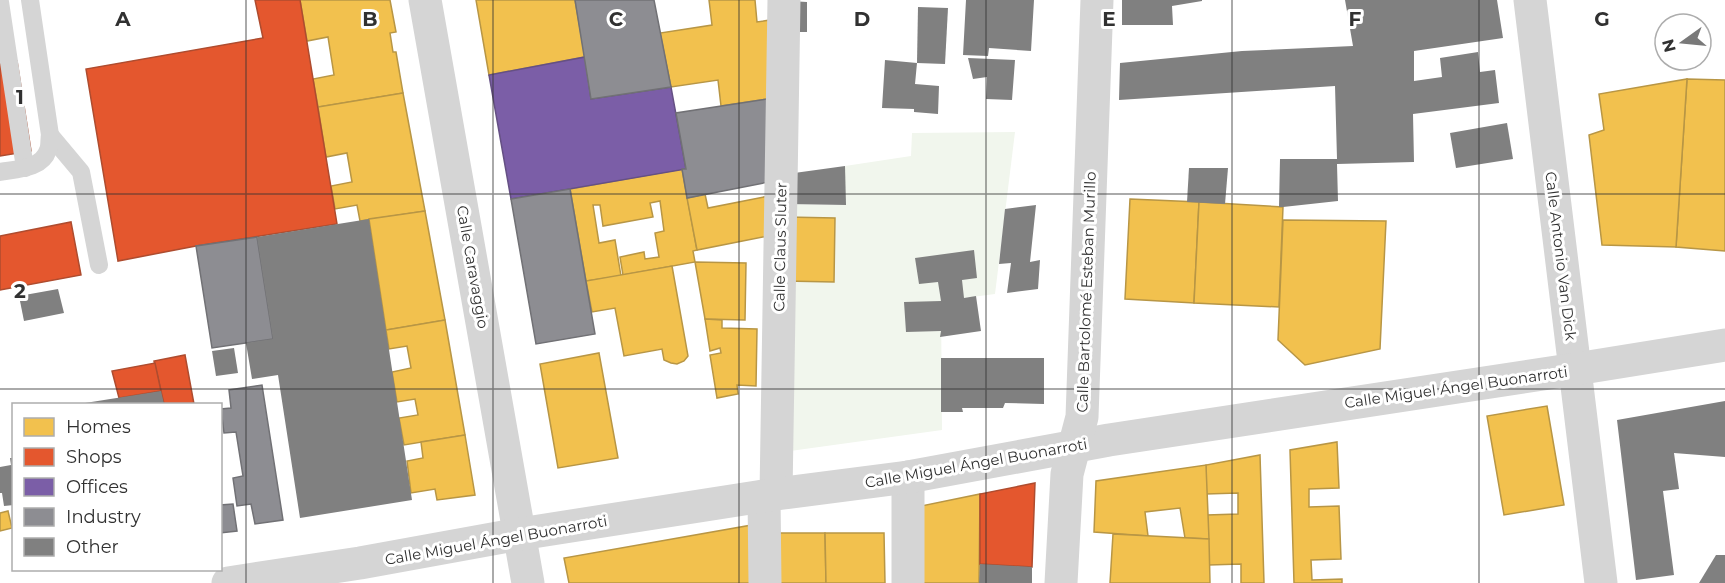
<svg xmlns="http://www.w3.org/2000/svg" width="1725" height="583" font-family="Montserrat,sans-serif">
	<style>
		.green { fill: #f1f6ed }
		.homes { fill: #f2c14e; stroke: #b89645; stroke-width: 1.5 }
		.shops { fill: #e4572e; stroke: #ae4c2f; stroke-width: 1.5 }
		.offices { fill: #7b5ea7; stroke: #655084; stroke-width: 1.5 }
		.industry { fill: #8d8d92; stroke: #717175; stroke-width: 1.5 }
		.building { fill: #808080 }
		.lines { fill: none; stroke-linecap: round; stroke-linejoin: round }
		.service { stroke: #d5d5d5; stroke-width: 18 }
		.minor { stroke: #d5d5d5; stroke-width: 33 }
		.grid { fill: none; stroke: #313131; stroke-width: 1.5; stroke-opacity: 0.55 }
		.labels { text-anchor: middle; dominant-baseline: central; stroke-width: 6; stroke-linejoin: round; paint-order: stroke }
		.street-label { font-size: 15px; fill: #313131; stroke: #fff }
		.grid-label { font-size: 20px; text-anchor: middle; font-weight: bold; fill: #313131; stroke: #fff; stroke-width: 6; stroke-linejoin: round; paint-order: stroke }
	</style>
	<rect width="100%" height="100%" fill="#fff"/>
	<path class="green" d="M1015,132L995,294L941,301L942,430L783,452L785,281H833L835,219L786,217L787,204L845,205V166L911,156L912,133Z"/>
	<g class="homes">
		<path d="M300,0H390L396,32L390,33L393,52H396L403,93L318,107L313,79L334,75L328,37L307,41Z"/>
		<path d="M476,0H575L585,57L489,75Z"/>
		<path d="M709,0H755L757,22L776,19L774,98L721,106L718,80L671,87L660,33L712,25Z"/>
		<path d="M1687,79L1725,80V251L1676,247Z"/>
		<path d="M1687,79L1676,247L1602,245L1589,135L1604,130L1599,94Z"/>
		<path d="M403,93L425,211L360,221L357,205L335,209L331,186L352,182L347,153L326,157L318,107Z"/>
		<path d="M682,169L697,250L693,251L695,262L623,275L620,257L644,252L645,259L659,257L655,233L664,231L660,201L650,203L653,217L603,226L600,205H593L599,243L615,240L621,276L586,281L570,189Z"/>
		<path d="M705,194L708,208L774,195L773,235L697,250L687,198Z"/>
		<path d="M1130,199L1199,202L1194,303L1125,299Z"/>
		<path d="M1199,202L1283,207L1279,307L1194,303Z"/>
		<path d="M425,211L445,320L386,330L369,219Z"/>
		<path d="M786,217L835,218L834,282L785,281Z"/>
		<path d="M1283,220L1386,221L1380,349L1305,365L1278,340Z"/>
		<path d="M695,262L746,263L745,320L705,319Z"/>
		<path d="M672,266L688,356L684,361L677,364L671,363L664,360L662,349L624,356L615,308L592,312L586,281Z"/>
		<path d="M705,319L722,320V328L757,329L756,386L737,385L738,394L717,398L710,355L721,353L720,348L710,351Z"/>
		<path d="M445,320L465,435L404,445L399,418L418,415L415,399L397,402L392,372L411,368L407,346L389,349L386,330Z"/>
		<path d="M599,353L618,458L558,468L540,364Z"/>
		<path d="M1547,406L1564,505L1504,515L1487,416Z"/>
		<path d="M465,435L475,495L437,500L435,489L411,493L407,461L423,458L421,442Z"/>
		<path d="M1337,442L1339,488L1309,489V507L1339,506L1341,559L1311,560L1312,580L1342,579V583H1294L1290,450Z"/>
		<path d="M1260,455L1264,583H1241V564L1209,565L1207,515L1238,514V493L1206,494V465Z"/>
		<path d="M1206,465L1209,539L1185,538L1180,508L1145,512L1148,536L1094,532L1096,481Z"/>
		<path d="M980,494L979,583H922L921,506Z"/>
		<path d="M8,511L12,528L0,531V513Z"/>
		<path d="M752,525V583H569L564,558Z"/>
		<path d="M776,533H825L826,583H777Z"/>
		<path d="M825,533H884L885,583H826Z"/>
		<path d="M1113,534L1209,539L1210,583H1110Z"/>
	</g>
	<g class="shops">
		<path d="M255,0H300L337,224L196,246L118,261L86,69L263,38Z"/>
		<path d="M17,61L31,151L0,156V64Z"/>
		<path d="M71,222L81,275L0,290V236Z"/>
		<path d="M185,355L194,404H164L154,361Z"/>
		<path d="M155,363L161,391L119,398L112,371Z"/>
		<path d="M1035,483L1032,567L980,564V494Z"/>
	</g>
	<path class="offices" d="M585,57L591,99L671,87L686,169L511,199L489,75Z"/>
	<g class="industry">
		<path d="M575,0H654L671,87L591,99Z"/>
		<path d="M774,98V181L687,198L682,169H686L676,113Z"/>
		<path d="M570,189L595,334L536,344L511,199Z"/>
		<path d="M257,237L273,339L212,348L196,246Z"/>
		<path d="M262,385L283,520L255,524L251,504L237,506L233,478L243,476L236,432L224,433L221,409L231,408L229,390Z"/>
		<path d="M233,504L237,531L220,533V505Z"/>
	</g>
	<g class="building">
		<path d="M966,0H1034L1031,51L989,48L988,56L963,55Z"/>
		<path d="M1122,0H1202V1L1172,6L1173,25H1122Z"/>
		<path d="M1345,0H1497L1503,38L1414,51V81L1442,77L1440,58L1478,52L1480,72L1495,70L1499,103L1413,114L1414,162L1337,164L1338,201L1283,207H1279L1280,159H1337L1335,86L1119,100L1120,63L1242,51L1353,46Z"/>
		<path d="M790,1L807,2V32H790Z"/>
		<path d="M918,7L948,8L945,64L917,63Z"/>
		<path d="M968,58L1015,60L1012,100L986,99L987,77L973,79Z"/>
		<path d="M885,60L917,63L915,84L939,86L938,114L914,112V109L882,108Z"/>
		<path d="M1507,123L1513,159L1456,168L1450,133Z"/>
		<path d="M845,166L846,205L787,204V174Z"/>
		<path d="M1189,168H1228L1225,204L1187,202Z"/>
		<path d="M1036,205L1030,262L1040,260L1038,289L1007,293L1011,263L999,264L1005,209Z"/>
		<path d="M369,219L412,500L300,518L278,375L252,379L246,343L273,339L257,237Z"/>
		<path d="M974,250L977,278L962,280L964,298L976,296L981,331L940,337L941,331L906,332L904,302L941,301L938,282L919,284L915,258Z"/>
		<path d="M58,289L64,313L24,321L19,296Z"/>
		<path d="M234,348L238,373L216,376L212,351Z"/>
		<path d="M941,358H1044V404L1005,403L1003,408H962L963,412H941Z"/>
		<path d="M161,391L164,404H85V403Z"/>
		<path d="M1725,401V457L1674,453L1679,489L1663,491L1674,575L1636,580L1617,420Z"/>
		<path d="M10,458H14V505L4,506L2,493H0V467L11,465Z"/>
		<path d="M1716,555H1725V583H1699Z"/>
		<path d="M980,564L1032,567V583H979Z"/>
	</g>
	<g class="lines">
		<g class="service">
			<path d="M0,2L25,168"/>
			<path d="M50,135L81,172L99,265"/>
			<path d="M0,172C17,169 42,169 48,150C50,146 49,139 50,135L30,0"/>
		</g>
		<g class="minor">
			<path d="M425,0L528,583"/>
			<path d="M1530,0L1601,583"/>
			<path d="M908,477V583"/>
			<path d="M776,494L784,0"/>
			<path d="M764,496L765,583"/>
			<path d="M228,583L360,563L520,534L776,494L908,477L1109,440L1576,369L1725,345"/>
			<path d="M1061,583L1067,474L1082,417L1097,0"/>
		</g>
	</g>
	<path class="grid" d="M246,0V583M493,0V583M739,0V583M986,0V583M1232,0V583M1479,0V583M0,194H1725M0,389H1725"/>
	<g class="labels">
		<g class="street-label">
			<text transform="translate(780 247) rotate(-89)">Calle Claus Sluter</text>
			<text transform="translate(1561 256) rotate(83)">Calle Antonio Van Dick</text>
			<text transform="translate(473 267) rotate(80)">Calle Caravaggio</text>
			<text transform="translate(1086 292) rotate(-88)">Calle Bartolomé Esteban Murillo</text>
			<text transform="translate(1456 387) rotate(-8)">Calle Miguel Ángel Buonarroti</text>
			<text transform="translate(976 463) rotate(-10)">Calle Miguel Ángel Buonarroti</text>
			<text transform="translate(496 540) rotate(-10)">Calle Miguel Ángel Buonarroti</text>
		</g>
	</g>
	<g class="grid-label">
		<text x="123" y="26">A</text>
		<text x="370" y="26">B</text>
		<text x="616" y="26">C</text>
		<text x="862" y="26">D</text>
		<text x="1109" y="26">E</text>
		<text x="1355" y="26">F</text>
		<text x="1602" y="26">G</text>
		<text x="20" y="104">1</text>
		<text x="20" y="298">2</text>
	</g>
	<rect x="12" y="403" width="210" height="168" fill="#ffffff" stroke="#adadad" stroke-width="1.5"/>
	<rect x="24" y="418" width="30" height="18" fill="#f2c14e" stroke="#adadad" stroke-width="1.5"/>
	<text x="66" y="433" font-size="18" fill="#313131">Homes</text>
	<rect x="24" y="448" width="30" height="18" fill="#e4572e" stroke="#adadad" stroke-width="1.5"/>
	<text x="66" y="463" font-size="18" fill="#313131">Shops</text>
	<rect x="24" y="478" width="30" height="18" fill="#7b5ea7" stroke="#adadad" stroke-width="1.5"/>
	<text x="66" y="493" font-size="18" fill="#313131">Offices</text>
	<rect x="24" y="508" width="30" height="18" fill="#8d8d92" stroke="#adadad" stroke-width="1.5"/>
	<text x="66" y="523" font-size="18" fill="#313131">Industry</text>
	<rect x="24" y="538" width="30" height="18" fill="#808080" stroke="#adadad" stroke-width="1.5"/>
	<text x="66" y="553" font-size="18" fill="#313131">Other</text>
	<g transform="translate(1683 42) rotate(255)"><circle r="28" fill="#ffffff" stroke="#adadad" stroke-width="1.5"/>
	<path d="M0-4.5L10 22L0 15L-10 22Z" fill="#797979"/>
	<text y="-9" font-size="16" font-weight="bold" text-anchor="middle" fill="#313131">N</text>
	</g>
</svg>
